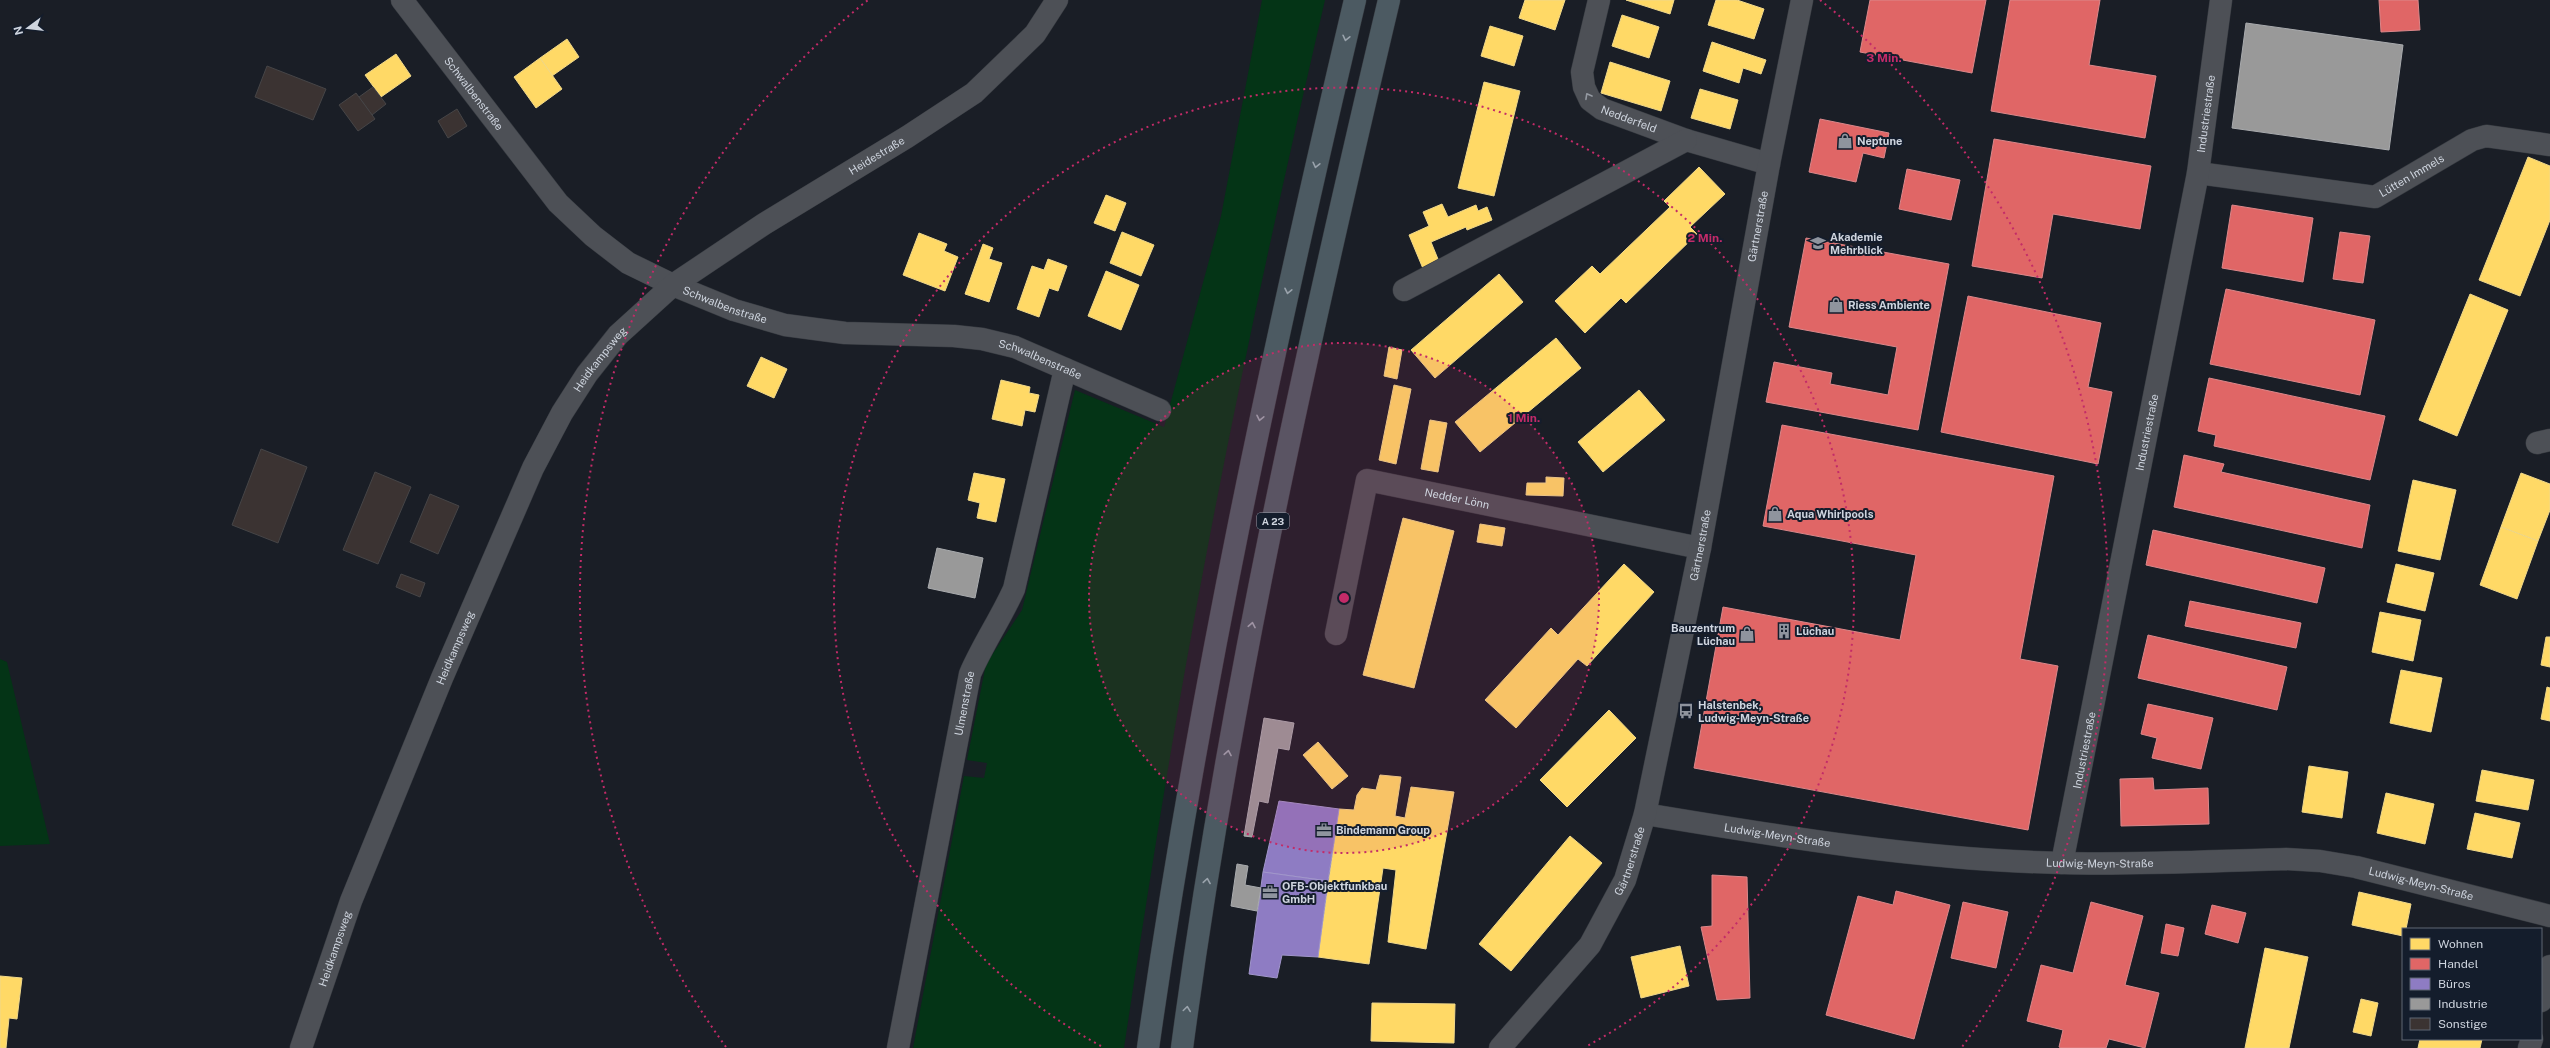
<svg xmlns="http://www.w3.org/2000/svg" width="2550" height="1048" font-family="'Public Sans',sans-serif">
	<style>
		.green { fill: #043416 }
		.homes { fill: #ffd966; stroke: #f0d88a }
		.shops { fill: #e06666; stroke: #db878a }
		.offices { fill: #8e7cc3; stroke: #a196cb }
		.industry { fill: #999; stroke: #a9abae }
		.building { fill: #3b3332; stroke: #464547 }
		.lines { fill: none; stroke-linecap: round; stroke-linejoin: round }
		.street-casing { stroke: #363a40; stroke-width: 23 }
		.secondary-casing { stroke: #363a40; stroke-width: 23 }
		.highway-casing { stroke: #363a40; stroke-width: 23 }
		.street { stroke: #4d5056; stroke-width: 22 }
		.secondary { stroke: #4d5056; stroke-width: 22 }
		.highway { stroke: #4c5a62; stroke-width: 22 }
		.oneway { stroke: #9aa3ac }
		.oneway2 { stroke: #9499a1 }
		.ring { fill: none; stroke: #c32b68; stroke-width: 2; stroke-dasharray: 2 4 }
		.labels { text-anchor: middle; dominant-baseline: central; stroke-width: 4; stroke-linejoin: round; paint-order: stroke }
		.shield { fill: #141d2c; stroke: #969da9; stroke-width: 1 }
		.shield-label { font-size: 10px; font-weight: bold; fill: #ced4de }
		.street-label { font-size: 11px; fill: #ced4de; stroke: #141d2c }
		.poi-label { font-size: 11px; font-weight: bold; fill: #ced4de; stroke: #141d2c; text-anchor: start }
		.centre { fill: #c32b68; stroke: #141d2c; stroke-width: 2 }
		.ring-label { font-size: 12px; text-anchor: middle; font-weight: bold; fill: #c32b68; stroke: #141d2c; stroke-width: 4; stroke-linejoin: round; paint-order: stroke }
	</style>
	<rect width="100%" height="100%" fill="#1a1e26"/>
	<g class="green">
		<path d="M1262,0H1325C1281,190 1239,380 1203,572C1173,730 1148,889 1124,1048H913L964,776L984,778L987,763L967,760L986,664L1022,610L1075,390L1164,427L1221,216Z"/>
		<path d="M0,659L7,662L50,844L0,846Z"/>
	</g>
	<g class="homes">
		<path d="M1525,0H1565L1555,30L1519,18Z"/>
		<path d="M1626,0H1674L1670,14Z"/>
		<path d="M1716,0H1737L1764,9L1754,39L1708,25Z"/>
		<path d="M1622,15L1659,27L1649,58L1612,46Z"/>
		<path d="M1490,26L1523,36L1514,66L1481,56Z"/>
		<path d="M567,39L579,57L552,76L540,58Z"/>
		<path d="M1712,42L1766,60L1761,74L1743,68L1739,83L1703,71Z"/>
		<path d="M396,54L411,76L381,97L365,75Z"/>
		<path d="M540,58L562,89L536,108L514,77Z"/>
		<path d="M1610,62L1670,81L1661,111L1601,93Z"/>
		<path d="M1484,82L1520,91L1494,196L1458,188Z"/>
		<path d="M1700,89L1738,100L1730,129L1691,118Z"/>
		<path d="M2528,157L2550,166V220L2520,296L2479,280Z"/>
		<path d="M1699,167L1725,194L1690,227L1697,234L1626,303L1621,298L1585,333L1555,301L1592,266L1600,274L1670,207L1664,201Z"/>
		<path d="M1106,195L1126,203L1115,231L1094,223Z"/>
		<path d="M1442,204L1448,217L1476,205L1478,211L1487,207L1492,220L1467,230L1466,227L1431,242L1440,264L1424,271L1409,235L1429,226L1423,212Z"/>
		<path d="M1122,232L1154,245L1141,276L1110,263Z"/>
		<path d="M919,233L947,244L944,251L958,257L945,291L903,275Z"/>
		<path d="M983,244L993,248L989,259L1002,263L989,302L965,294Z"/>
		<path d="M1048,259L1067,266L1058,291L1049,288L1039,317L1017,309L1032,266L1044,270Z"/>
		<path d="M1106,271L1139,285L1121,330L1088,316Z"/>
		<path d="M1499,274L1523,302L1435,378L1411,350Z"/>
		<path d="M2470,294L2508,310L2457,436L2419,420Z"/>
		<path d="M1556,338L1581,368L1480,452L1455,422Z"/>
		<path d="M1389,347L1402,350L1397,379L1384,376Z"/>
		<path d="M761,357L787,369L774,398L747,386Z"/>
		<path d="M1001,380L1030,387L1029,393L1039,395L1035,412L1025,410L1022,426L992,419Z"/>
		<path d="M1394,385L1411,389L1396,464L1379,460Z"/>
		<path d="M1639,390L1665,420L1603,472L1578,442Z"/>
		<path d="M1430,420L1447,423L1438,472L1421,469Z"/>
		<path d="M974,473L1005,479L996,522L977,518L980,503L968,500Z"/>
		<path d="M2521,473L2550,484V510L2538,541L2501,527Z"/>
		<path d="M1546,477L1564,478L1563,496L1526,495L1527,483H1546Z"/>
		<path d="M2413,480L2456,490L2440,560L2398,551Z"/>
		<path d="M1403,518L1454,531L1414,688L1363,675Z"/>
		<path d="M1480,524L1505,528L1502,546L1477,542Z"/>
		<path d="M2501,527L2538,541L2517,599L2480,585Z"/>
		<path d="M1624,564L1654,592L1587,666L1578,659L1516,728L1485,700L1551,628L1558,635Z"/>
		<path d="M2396,564L2434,573L2425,611L2387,602Z"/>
		<path d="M2380,612L2421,620L2413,661L2372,652Z"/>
		<path d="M2546,637H2550V667L2541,665Z"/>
		<path d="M2401,670L2442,678L2431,732L2390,723Z"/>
		<path d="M2547,687L2550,688V721L2541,719Z"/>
		<path d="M1609,710L1636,738L1567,807L1540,780Z"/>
		<path d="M1318,742L1348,776L1332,789L1303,755Z"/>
		<path d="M2309,766L2348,772L2342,818L2302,812Z"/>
		<path d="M2482,770L2534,780L2528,810L2476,801Z"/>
		<path d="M1380,775L1401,777L1395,816L1405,818L1411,787L1454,792L1426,949L1388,942L1396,870L1383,868L1369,964L1318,957L1339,809L1354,810L1357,795L1362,788L1376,790Z"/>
		<path d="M2386,793L2434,804L2425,844L2377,833Z"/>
		<path d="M2475,813L2520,823L2512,858L2467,849Z"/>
		<path d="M1570,836L1602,863L1511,971L1479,944Z"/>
		<path d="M2359,892L2411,904L2406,929H2403V936L2352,925Z"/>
		<path d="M1680,946L1689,986L1641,998L1631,957Z"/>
		<path d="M2265,948L2308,957L2289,1048H2245Z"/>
		<path d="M0,976L22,978L17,1019L9,1018L6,1048H0Z"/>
		<path d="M2361,999L2378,1003L2371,1036L2353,1032Z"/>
		<path d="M1372,1003L1455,1004L1454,1043L1371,1041Z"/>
		<path d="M2420,1039H2482L2480,1048H2418Z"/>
	</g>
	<g class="shops">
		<path d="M1870,0H1986L1972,73L1860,52Z"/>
		<path d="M2010,0H2100L2089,65L2156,76L2145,138L1991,111Z"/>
		<path d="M2379,0H2418L2420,30L2381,32Z"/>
		<path d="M1820,119L1889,133L1884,158L1863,153L1856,182L1809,172Z"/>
		<path d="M1994,139L2151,166L2140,229L2053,214L2042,278L1972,266Z"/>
		<path d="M1907,169L1960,180L1951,220L1899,209Z"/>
		<path d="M2232,205L2313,218L2303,282L2222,268Z"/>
		<path d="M2340,232L2370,236L2363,283L2333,279Z"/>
		<path d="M1806,238L1949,264L1918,430L1766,402L1774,362L1832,373L1830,384L1888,395L1897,347L1789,327Z"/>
		<path d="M2226,289L2375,320L2360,395L2210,364Z"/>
		<path d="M1968,296L2101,323L2088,387L2112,392L2098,464L1941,432Z"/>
		<path d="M2209,378L2385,416L2370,480L2214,446L2216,435L2198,431Z"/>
		<path d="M1782,425L2054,476L2020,659L2058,666L2028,830L1694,768L1723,607L1900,640L1916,555L1763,526Z"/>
		<path d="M2184,455L2224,464L2221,472L2370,505L2362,548L2174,507Z"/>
		<path d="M2153,530L2325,568L2317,603L2146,565Z"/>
		<path d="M2190,601L2301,623L2296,648L2185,626Z"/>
		<path d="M2148,635L2287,667L2277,710L2138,678Z"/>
		<path d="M2148,704L2213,718L2201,769L2152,758L2157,738L2141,734Z"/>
		<path d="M2153,778L2154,790L2208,788L2209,824L2121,826L2120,779Z"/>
		<path d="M1712,875L1747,877L1750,998L1717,1000L1701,927L1712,926Z"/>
		<path d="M1896,891L1950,905L1914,1039L1826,1015L1858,896L1893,905Z"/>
		<path d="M1963,902L2008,912L1996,968L1951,958Z"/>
		<path d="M2091,902L2143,916L2125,985L2159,993L2145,1048L2109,1039L2106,1048H2061L2059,1047L2063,1030L2027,1021L2041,965L2073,973Z"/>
		<path d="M2212,905L2246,913L2238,943L2205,934Z"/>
		<path d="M2166,924L2184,928L2178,956L2161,953Z"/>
	</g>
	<g class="offices">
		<path d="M1279,801L1339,809L1328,881L1263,872Z"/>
		<path d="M1263,872L1328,881L1318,957L1282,955L1277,978L1249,974Z"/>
	</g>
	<g class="industry">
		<path d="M2246,23L2403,45L2389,150L2232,128Z"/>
		<path d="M937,548L983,558L975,598L928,588Z"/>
		<path d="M1264,718L1294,723L1289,750L1278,748L1268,803L1259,801L1252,837L1244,836Z"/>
		<path d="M1237,864L1248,866L1245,885L1261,888L1257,911L1231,906Z"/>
	</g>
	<g class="building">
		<path d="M267,66L326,89L313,120L255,97Z"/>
		<path d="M373,87L386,104L372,115L359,97Z"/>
		<path d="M356,93L375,119L358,131L339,105Z"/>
		<path d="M457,109L467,126L448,138L438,121Z"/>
		<path d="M261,449L307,467L278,543L232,525Z"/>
		<path d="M375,472L411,487L378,564L343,550Z"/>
		<path d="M430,494L459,506L438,554L410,542Z"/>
		<path d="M401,574L425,583L420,597L396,587Z"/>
	</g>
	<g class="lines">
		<g class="street-casing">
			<g id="street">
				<path id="s1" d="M402,0L558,203L593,236L628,263L673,285L734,310L785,325L845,333L954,336L982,339L1015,347L1160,410"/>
				<path id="s2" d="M1599,0L1582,72L1584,87L1590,100L1602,109L1686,140L1769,164"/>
				<path id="s3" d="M2198,173L2375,197L2472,140L2486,136L2550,145"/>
				<path d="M1404,290L1686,140"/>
				<path d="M2537,443L2550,440"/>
				<path id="s4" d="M1336,634L1367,480L1700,548"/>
				<path id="s5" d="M1645,814C1783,837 1922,860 2062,863C2137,865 2211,861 2286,859L2320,861L2356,867L2550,916"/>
				<path id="s6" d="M2062,863L2198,173L2221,0"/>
				<path d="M2541,1001L2550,966"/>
				<path id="s7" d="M301,1048L351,901L442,678L533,468L562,413L587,374L618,335L673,285L764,224L907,137L974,93L1035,34L1057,0"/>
				<path id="s8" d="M898,1048L970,674C983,644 1001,618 1014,589L1065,369"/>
				<path d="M2529,1048L2532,1039"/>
			</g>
		</g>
		<g class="secondary-casing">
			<g id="secondary">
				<path id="s9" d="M1500,1048L1590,945L1625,880L1645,814L1700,548L1769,164L1802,0"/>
			</g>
		</g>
		<g class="highway-casing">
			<g id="highway">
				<path d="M1148,1048C1198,695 1273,347 1355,0"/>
				<path d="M1182,1048C1229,695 1307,347 1389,0"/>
			</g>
		</g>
		<use href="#street" class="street"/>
		<use href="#secondary" class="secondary"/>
		<use href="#highway" class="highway"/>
	</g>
	<defs><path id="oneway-chevron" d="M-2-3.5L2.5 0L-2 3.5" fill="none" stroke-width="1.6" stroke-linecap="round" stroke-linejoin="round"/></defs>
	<g class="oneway">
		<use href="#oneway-chevron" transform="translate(1346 38) rotate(103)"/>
		<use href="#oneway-chevron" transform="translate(1316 165) rotate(103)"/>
		<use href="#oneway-chevron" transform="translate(1288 291) rotate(102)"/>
		<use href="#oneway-chevron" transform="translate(1260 418) rotate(102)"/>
		<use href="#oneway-chevron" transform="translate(1252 625) rotate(-79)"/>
		<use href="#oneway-chevron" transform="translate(1228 753) rotate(-80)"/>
		<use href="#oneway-chevron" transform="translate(1207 881) rotate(-81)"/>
		<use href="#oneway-chevron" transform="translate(1187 1009) rotate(-82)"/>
	</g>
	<use class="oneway2" href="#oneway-chevron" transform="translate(1588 96) rotate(-119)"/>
	<circle cx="1344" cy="598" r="255" fill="#c32b68" fill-opacity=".12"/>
	<g class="ring">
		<circle cx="1344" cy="598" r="255"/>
		<path d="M1101 1046A510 510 0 1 1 1587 1046"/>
		<path d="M726 1047A764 764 0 0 1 868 0M1820 0A764 764 0 0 1 1962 1047"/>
	</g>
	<defs>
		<g id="shop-bare" transform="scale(1.2)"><path d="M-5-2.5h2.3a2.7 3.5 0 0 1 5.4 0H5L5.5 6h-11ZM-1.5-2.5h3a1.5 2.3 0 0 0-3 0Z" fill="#8f949e" stroke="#141d2c" stroke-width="2.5" paint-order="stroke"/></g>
		<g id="university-bare" transform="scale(1.2)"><path d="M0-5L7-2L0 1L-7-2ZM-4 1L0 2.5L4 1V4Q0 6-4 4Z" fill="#8f949e" stroke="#141d2c" stroke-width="2.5" paint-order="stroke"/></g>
		<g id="building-bare" transform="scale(1.2)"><path d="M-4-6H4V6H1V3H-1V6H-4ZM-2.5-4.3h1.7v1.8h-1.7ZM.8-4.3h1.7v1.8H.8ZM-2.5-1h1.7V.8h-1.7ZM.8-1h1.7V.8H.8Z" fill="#8f949e" stroke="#141d2c" stroke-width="2.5" paint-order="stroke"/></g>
		<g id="bus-bare" transform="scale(1.2)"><path d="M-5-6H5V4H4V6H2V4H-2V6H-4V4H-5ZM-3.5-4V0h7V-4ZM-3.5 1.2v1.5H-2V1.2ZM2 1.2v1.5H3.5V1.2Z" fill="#8f949e" stroke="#141d2c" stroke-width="2.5" paint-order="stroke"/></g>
		<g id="office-bare" transform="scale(1.2)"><path d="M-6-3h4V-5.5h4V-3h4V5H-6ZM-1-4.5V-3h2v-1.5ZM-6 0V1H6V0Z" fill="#8f949e" stroke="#141d2c" stroke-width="2.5" paint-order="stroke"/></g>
	</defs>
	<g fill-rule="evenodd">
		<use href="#shop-bare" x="1845" y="141"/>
		<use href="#university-bare" x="1818" y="243"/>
		<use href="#shop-bare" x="1836" y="305"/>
		<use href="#shop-bare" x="1775" y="514"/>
		<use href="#building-bare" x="1784" y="631"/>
		<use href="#shop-bare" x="1747" y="634"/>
		<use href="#bus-bare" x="1686" y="711"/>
		<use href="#office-bare" x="1324" y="830"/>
		<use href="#office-bare" x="1270" y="892"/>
	</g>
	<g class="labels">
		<rect class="shield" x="1257" y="513" width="32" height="16" rx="3"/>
		<g class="shield-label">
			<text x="1273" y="521">A 23</text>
		</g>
		<g class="street-label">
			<text stroke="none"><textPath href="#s1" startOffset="118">Schwalbenstraße</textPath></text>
			<text stroke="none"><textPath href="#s6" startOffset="763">Industriestraße</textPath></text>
			<text stroke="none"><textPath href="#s2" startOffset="147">Nedderfeld</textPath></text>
			<text stroke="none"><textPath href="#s7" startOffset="1099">Heidestraße</textPath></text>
			<text stroke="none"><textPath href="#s3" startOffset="221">Lütten Immels</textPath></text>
			<text stroke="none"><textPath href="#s9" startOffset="878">Gärtnerstraße</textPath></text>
			<text stroke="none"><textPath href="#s1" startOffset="454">Schwalbenstraße</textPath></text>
			<text stroke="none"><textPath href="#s7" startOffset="753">Heidkampsweg</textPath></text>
			<text stroke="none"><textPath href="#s1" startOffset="777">Schwalbenstraße</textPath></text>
			<text stroke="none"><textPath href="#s6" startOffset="439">Industriestraße</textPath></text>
			<text stroke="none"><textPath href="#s4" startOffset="249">Nedder Lönn</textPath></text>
			<text stroke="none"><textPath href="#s9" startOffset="554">Gärtnerstraße</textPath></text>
			<text stroke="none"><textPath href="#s7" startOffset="429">Heidkampsweg</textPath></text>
			<text stroke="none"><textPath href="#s8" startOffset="351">Ulmenstraße</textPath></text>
			<text stroke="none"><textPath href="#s6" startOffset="115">Industriestraße</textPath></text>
			<text stroke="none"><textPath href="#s5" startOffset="134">Ludwig-Meyn-Straße</textPath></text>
			<text stroke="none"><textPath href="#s9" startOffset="230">Gärtnerstraße</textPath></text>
			<text stroke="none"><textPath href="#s5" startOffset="458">Ludwig-Meyn-Straße</textPath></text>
			<text stroke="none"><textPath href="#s5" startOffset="782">Ludwig-Meyn-Straße</textPath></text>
			<text stroke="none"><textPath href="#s7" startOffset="105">Heidkampsweg</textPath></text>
		</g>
		<g class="poi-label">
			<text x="1857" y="141">Neptune</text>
			<text x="1830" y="237">Akademie<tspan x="1830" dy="13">Mehrblick</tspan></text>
			<text x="1848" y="305">Riess Ambiente</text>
			<text x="1787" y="514">Aqua Whirlpools</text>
			<text x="1735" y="628" text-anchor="end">Bauzentrum<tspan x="1735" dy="13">Lüchau</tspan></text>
			<text x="1796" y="631">Lüchau</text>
			<text x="1698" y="705">Halstenbek,<tspan x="1698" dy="13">Ludwig-Meyn-Straße</tspan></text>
			<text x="1336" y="830">Bindemann Group</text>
			<text x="1282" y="886">OFB-Objektfunkbau<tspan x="1282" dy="13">GmbH</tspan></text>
		</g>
	</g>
	<circle cx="1344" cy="598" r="6" class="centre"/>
	<g class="ring-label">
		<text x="1884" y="62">3 Min.</text>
		<text x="1705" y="242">2 Min.</text>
		<text x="1524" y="422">1 Min.</text>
	</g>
	<rect x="2402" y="928" width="140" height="112" fill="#141d2c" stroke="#5e6673"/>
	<rect x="2410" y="938" width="20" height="12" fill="#ffd966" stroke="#5e6673"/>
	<text x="2438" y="948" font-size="12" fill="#ced4de">Wohnen</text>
	<rect x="2410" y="958" width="20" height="12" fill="#e06666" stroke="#5e6673"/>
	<text x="2438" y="968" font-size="12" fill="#ced4de">Handel</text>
	<rect x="2410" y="978" width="20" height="12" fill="#8e7cc3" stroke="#5e6673"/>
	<text x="2438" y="988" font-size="12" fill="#ced4de">Büros</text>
	<rect x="2410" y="998" width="20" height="12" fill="#999999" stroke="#5e6673"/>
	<text x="2438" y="1008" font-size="12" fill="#ced4de">Industrie</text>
	<rect x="2410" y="1018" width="20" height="12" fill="#3b3332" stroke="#5e6673"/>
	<text x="2438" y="1028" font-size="12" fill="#ced4de">Sonstige</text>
	<g transform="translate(28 28) rotate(255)" stroke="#141d2c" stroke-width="3" paint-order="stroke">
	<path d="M0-3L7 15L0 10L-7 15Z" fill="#ced4de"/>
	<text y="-6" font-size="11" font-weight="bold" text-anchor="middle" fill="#ced4de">N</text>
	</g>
</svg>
